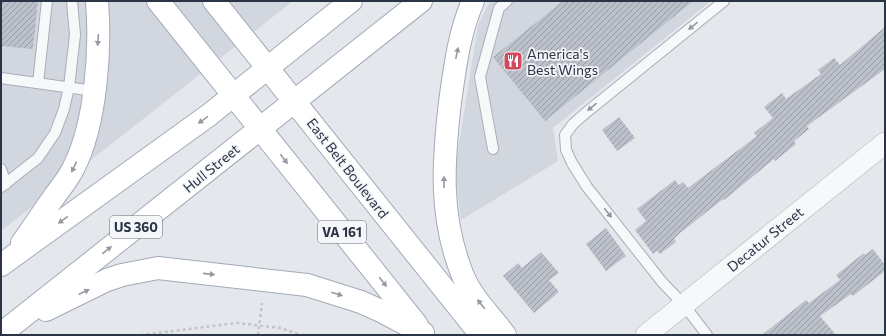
<svg xmlns="http://www.w3.org/2000/svg" width="886" height="336" font-family="Commissioner,sans-serif">
	<style>
		.built { fill: #d2d6de }
		.building { fill: url(#building-hatch) }
		.lines { fill: none; stroke-linecap: round; stroke-linejoin: round }
		.lane-casing { stroke: #a9aeb7; stroke-width: 12 }
		.street-casing { stroke: #a9aeb7; stroke-width: 22 }
		.primary-casing { stroke: #a3abb8; stroke-width: 24 }
		.path { stroke: #c2c5cb; stroke-width: 2.5; stroke-dasharray: 3 3; stroke-linecap: butt }
		.lane { stroke: #f7f8fa; stroke-width: 10 }
		.street { stroke: #f7f8fa; stroke-width: 21 }
		.primary { stroke: #fff; stroke-width: 22 }
		.oneway { fill: #9196a0 }
		.oneway2 { fill: #959aa2 }
		.labels { text-anchor: middle; dominant-baseline: central; stroke-width: 3.5; stroke-linejoin: round; paint-order: stroke }
		.shield { fill: #f4f6f9; stroke: #676e7b; stroke-width: 1 }
		.shield-label { font-size: 13px; font-weight: bold; fill: #2b3445 }
		.poi-label { font-size: 14px; fill: #2b3445; stroke: #f4f6f9; text-anchor: start }
		.street-label { font-size: 14px; fill: #2b3445; stroke: #f4f6f9 }
	</style>
	<defs>
		<pattern id="building-hatch" width="6" height="6" patternUnits="userSpaceOnUse"><rect width="6" height="6" fill="#bbc0ca"/><path d="M-1 1l2-2M0 6l6-6M5 7l2-2" fill="none" stroke="#989da6"/></pattern>
	</defs>
	<rect width="100%" height="100%" fill="#e4e7ec"/>
	<g class="built">
		<path d="M1,1H293L1,231Z"/>
		<path d="M490,1H711L553,128L558,161L461,220L455,170L478,25Z"/>
	</g>
	<g class="building">
		<path d="M1,1H38L33,49L1,46Z"/>
		<path d="M563,1H693L545,121L493,57Z"/>
		<path d="M885,27V69L807,126L809,129L794,141L796,144L775,161L774,159L724,200L723,199L680,233L674,239L676,242L660,254L657,251L653,254L635,230L646,221L637,209L675,180L679,185L683,182L688,188L757,136L754,133L773,118L764,107L782,93L786,99L821,74L818,70L834,58L840,65Z"/>
		<path d="M619,117L635,138L617,151L602,130Z"/>
		<path d="M606,228L626,256L606,271L586,244Z"/>
		<path d="M873,249L885,265V271L853,296L851,294L820,316L836,335H762L806,300L809,303L840,280L836,275L864,253L865,255Z"/>
		<path d="M541,252L559,273L549,280L559,292L534,313L503,276L518,263L522,268Z"/>
	</g>
	<g class="lines">
		<g class="lane-casing">
			<g id="lane">
				<path d="M1,78L94,91"/>
				<path d="M38,83L47,1"/>
				<path d="M493,149L480,77L499,8L507,1"/>
				<path d="M1,169L6,184"/>
				<path d="M1,187L38,158L55,133L64,109L69,87L75,35L72,1"/>
				<path d="M707,335L684,305L662,282L587,187L572,163L566,150L565,135L573,124L588,111L724,1"/>
			</g>
		</g>
		<g class="street-casing">
			<path id="street" d="M646,335L885,143"/>
		</g>
		<g class="primary-casing">
			<g id="primary">
				<path d="M158,1L417,325"/>
				<path d="M214,1L481,335"/>
				<path d="M473,1C459,33 455,67 450,102C443,163 439,217 463,276C472,298 491,316 505,335"/>
				<path d="M22,243C33,228 43,212 54,197C61,187 69,178 74,167C96,123 101,50 97,1"/>
				<path d="M1,265L209,115L351,1"/>
				<path d="M46,310L107,280L122,275L158,268L307,285L361,302L381,311L423,333"/>
				<path d="M1,334L421,1"/>
			</g>
		</g>
		<g class="path">
			<path d="M141,335L237,323L281,328L301,335"/>
			<path d="M258,335L262,303"/>
		</g>
		<use href="#lane" class="lane"/>
		<use href="#street" class="street"/>
		<use href="#primary" class="primary"/>
	</g>
	<defs><path id="oneway-solid" d="M-6-.8H1V-3.2L6.5 0L1 3.2V.8H-6Z"/></defs>
	<g class="oneway">
		<use href="#oneway-solid" transform="translate(693 26) rotate(141)"/>
		<use href="#oneway-solid" transform="translate(592 107) rotate(141)"/>
		<use href="#oneway-solid" transform="translate(608 213) rotate(52)"/>
	</g>
	<g class="oneway2">
		<use href="#oneway-solid" transform="translate(98 40) rotate(93)"/>
		<use href="#oneway-solid" transform="translate(457 53) rotate(-78)"/>
		<use href="#oneway-solid" transform="translate(203 120) rotate(144)"/>
		<use href="#oneway-solid" transform="translate(284 159) rotate(53)"/>
		<use href="#oneway-solid" transform="translate(74 167) rotate(115)"/>
		<use href="#oneway-solid" transform="translate(444 182) rotate(-90)"/>
		<use href="#oneway-solid" transform="translate(63 220) rotate(144)"/>
		<use href="#oneway-solid" transform="translate(107 250) rotate(-39)"/>
		<use href="#oneway-solid" transform="translate(209 274) rotate(6)"/>
		<use href="#oneway-solid" transform="translate(383 282) rotate(51)"/>
		<use href="#oneway-solid" transform="translate(84 292) rotate(-25)"/>
		<use href="#oneway-solid" transform="translate(337 294) rotate(18)"/>
		<use href="#oneway-solid" transform="translate(481 304) rotate(-128)"/>
	</g>
	<defs>
		<g id="restaurant-square" transform="scale(1)"><rect x="-9" y="-9" width="18" height="18" rx="4" fill="#d1495b" stroke="#f4f6f9"/><path d="M-5-6h1v4h1v-4h1v4h1v-4h1v5L-1.5 .5V6h-2V.5L-5-1ZM5-6V6H3V1.5H1.5Q1.5-4 5-6Z" fill="#fff"/></g>
	</defs>
	<g fill-rule="evenodd">
		<use href="#restaurant-square" x="513" y="61"/>
	</g>
	<g class="labels">
		<g class="shield">
			<rect x="110" y="216" width="52" height="22" rx="3"/>
			<rect x="318" y="221" width="48" height="22" rx="3"/>
		</g>
		<g class="shield-label">
			<text x="136" y="227">US 360</text>
			<text x="342" y="232">VA 161</text>
		</g>
		<g class="poi-label">
			<text x="527" y="53">America's<tspan x="527" dy="16">Best Wings</tspan></text>
		</g>
		<g class="street-label">
			<text transform="translate(211 168) rotate(-39)">Hull Street</text>
			<text transform="translate(348 168) rotate(52)">East Belt Boulevard</text>
			<text transform="translate(765 239) rotate(-39)">Decatur Street</text>
		</g>
	</g>
	<rect width="886" height="336" fill="none" stroke="#2b3445" stroke-width="4"/>
</svg>
